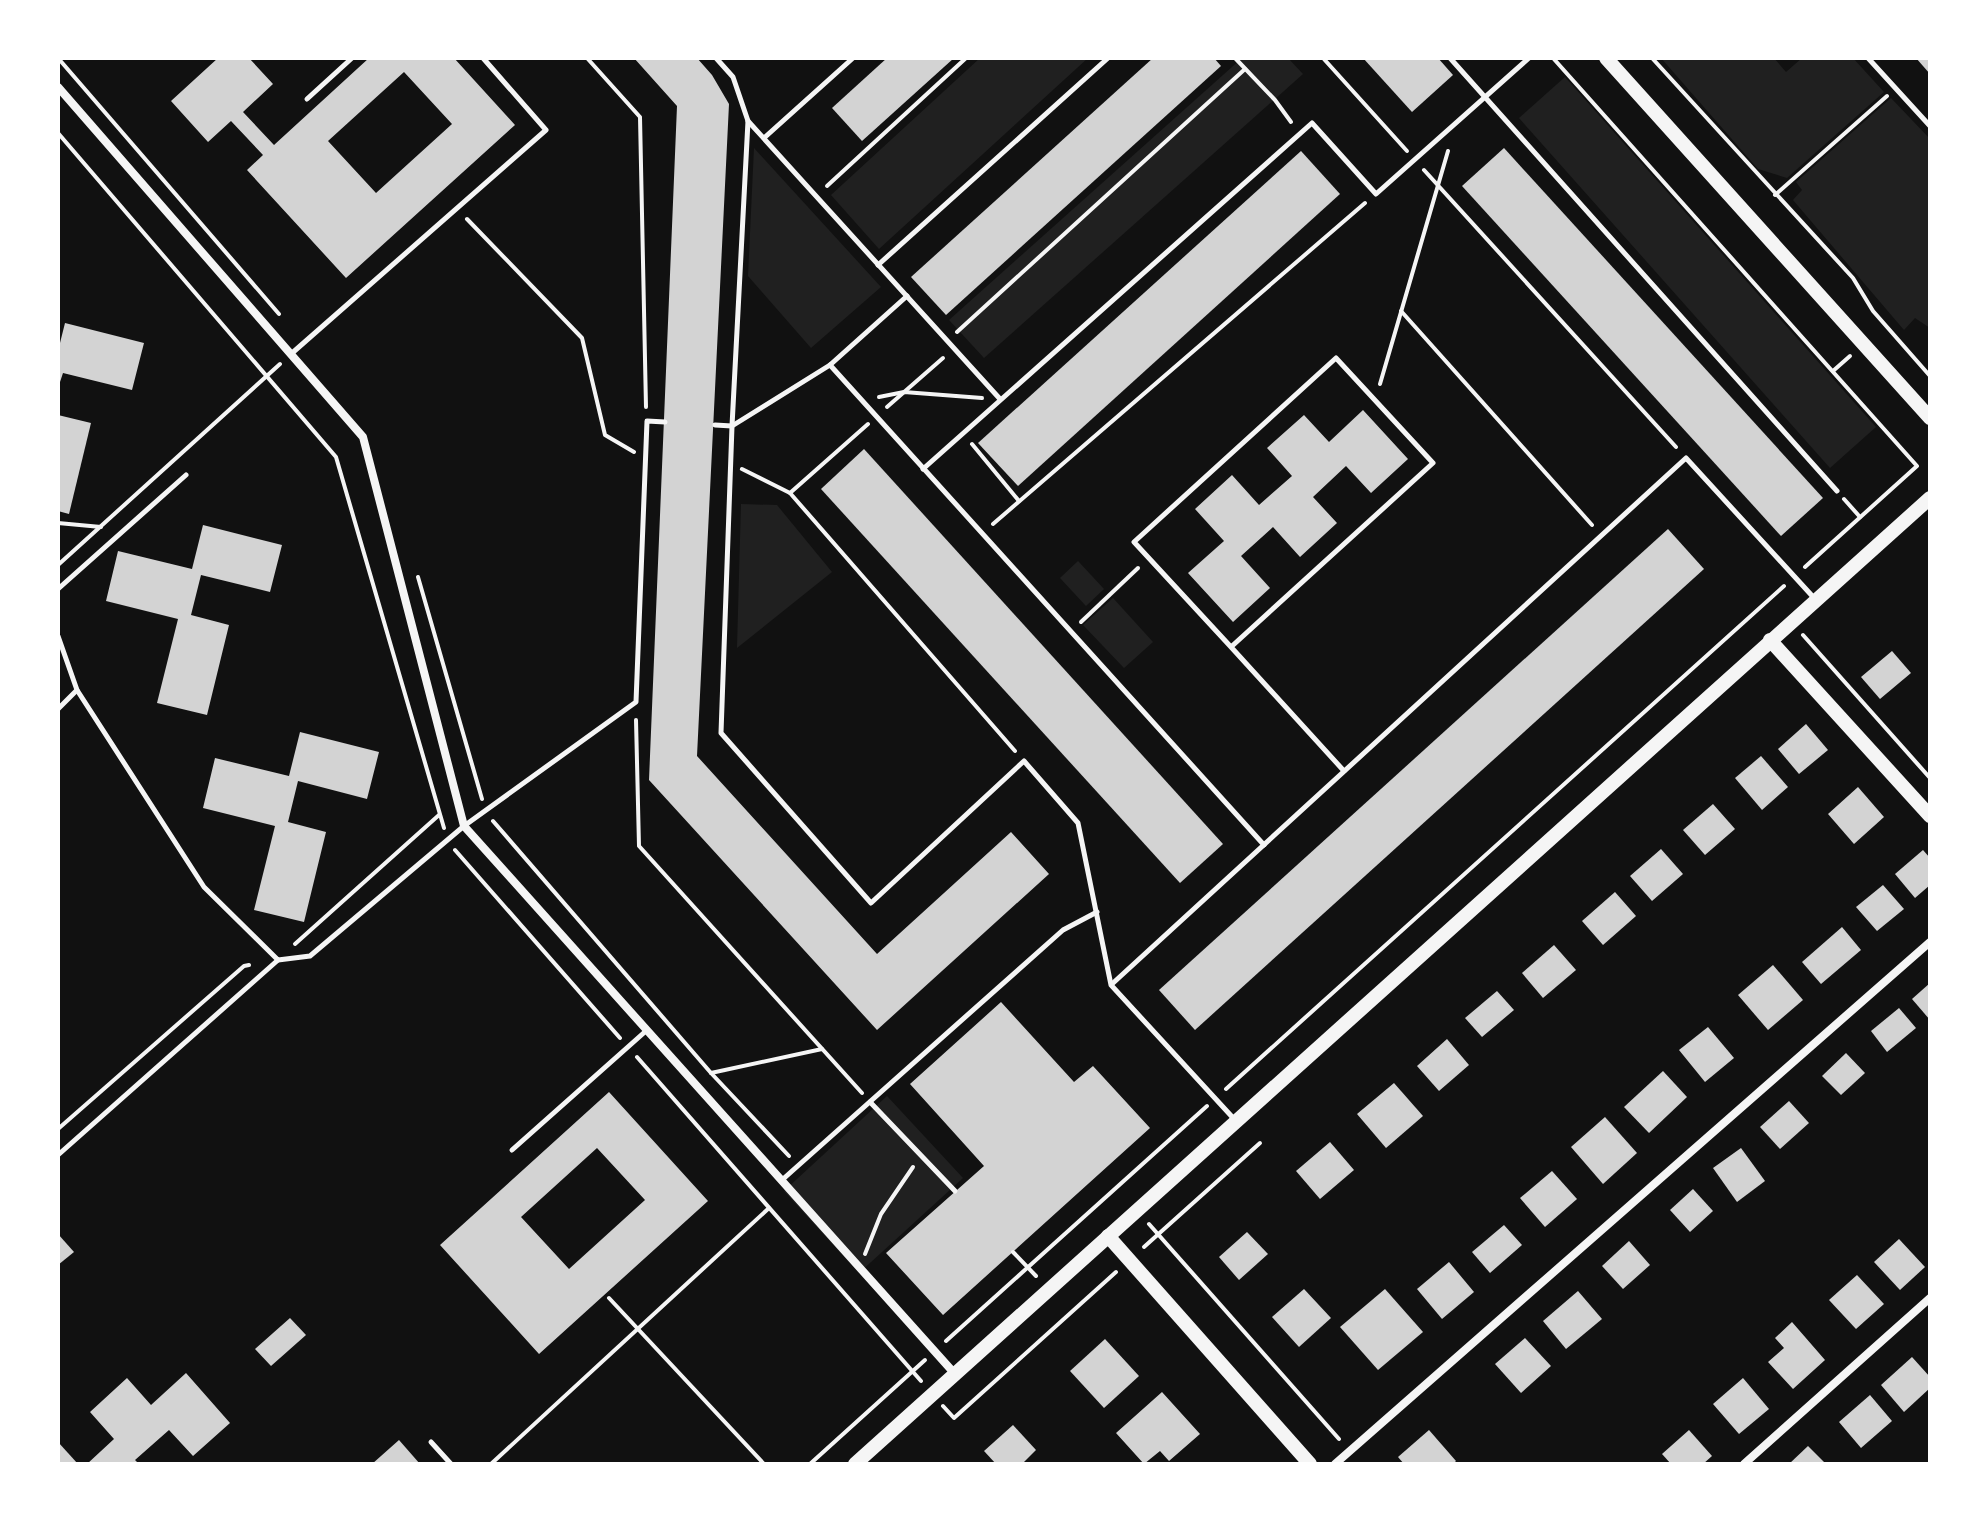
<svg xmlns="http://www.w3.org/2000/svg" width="1988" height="1522" font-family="Barlow,sans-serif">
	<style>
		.green { fill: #202020 }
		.building { fill: #d3d3d3; fill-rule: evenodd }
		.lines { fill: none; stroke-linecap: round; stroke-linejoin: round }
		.path { stroke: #f5f5f5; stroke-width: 4 }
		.service { stroke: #f5f5f5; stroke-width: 5 }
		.minor { stroke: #f5f5f5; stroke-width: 8 }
		.tertiary { stroke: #f5f5f5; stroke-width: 14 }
		.secondary { stroke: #f5f5f5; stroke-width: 14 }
	</style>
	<rect width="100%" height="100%" fill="#111"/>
	<g class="green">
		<path d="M980,58H1088L879,249L831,195Z"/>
		<path d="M1242,58H1288L1303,74L984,358L949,320Z"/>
		<path d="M1661,58H1774L1786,72L1802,58H1853L1884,92L1787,178L1758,169Z"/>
		<path d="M1565,77L1876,427L1830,468L1519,118Z"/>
		<path d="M1891,98L1930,139V328L1915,318L1904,330L1793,200L1802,190L1796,182Z"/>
		<path d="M754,148L881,287L811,348L748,276Z"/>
		<path d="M741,504L777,505L832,572L737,648Z"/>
		<path d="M1078,561L1104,589L1086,606L1060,578Z"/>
		<path d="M1113,598L1153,642L1124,668L1083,625Z"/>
		<path d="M887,1096L963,1178L859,1273L784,1191Z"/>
	</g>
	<g class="building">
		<path d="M218,58H249L273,84L243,112L274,145L369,58H454L515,125L346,278L247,170L263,155L231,121L208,142L171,101ZM404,72L452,124L376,193L328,141Z"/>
		<path d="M634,58H697L712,75L729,104L697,756L877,954L1011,832L1049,874L877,1030L649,780L677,106Z"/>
		<path d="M887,58H954L862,141L832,108Z"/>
		<path d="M1153,58H1214L1221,66L946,315L911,277Z"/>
		<path d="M1363,58H1438L1453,75L1412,112Z"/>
		<path d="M1916,58H1930V74Z"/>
		<path d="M1504,148L1823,498L1781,536L1462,186Z"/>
		<path d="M1301,151L1340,194L1018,486L978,443Z"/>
		<path d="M65,323L144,343L132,390L63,373L58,388V351Z"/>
		<path d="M1363,410L1408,459L1371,493L1346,466L1313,497L1337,523L1300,557L1273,527L1241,556L1270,588L1233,622L1188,573L1224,541L1195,509L1232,475L1259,505L1292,476L1267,448L1304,415L1329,442Z"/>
		<path d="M58,415L91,423L69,514L58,511Z"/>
		<path d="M864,449L1223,844L1180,883L821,489Z"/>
		<path d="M203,525L282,545L270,592L201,575L191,615L229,625L207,715L157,703L178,619L106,601L118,551L192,569Z"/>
		<path d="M1668,529L1704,569L1195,1030L1159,990Z"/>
		<path d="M1892,651L1911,673L1880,699L1861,677Z"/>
		<path d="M1806,724L1828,750L1799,774L1778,749Z"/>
		<path d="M300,732L379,752L367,799L298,781L288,822L326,832L304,922L254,910L275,826L203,808L215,758L289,776Z"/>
		<path d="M1761,756L1788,787L1762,810L1735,778Z"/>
		<path d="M1858,787L1884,817L1854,844L1828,814Z"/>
		<path d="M1713,804L1735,829L1705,855L1683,830Z"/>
		<path d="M1661,849L1683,874L1652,901L1630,876Z"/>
		<path d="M1923,850L1930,858V885L1915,898L1895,874Z"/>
		<path d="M1883,885L1904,909L1877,931L1856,907Z"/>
		<path d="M1615,892L1636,916L1603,945L1582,921Z"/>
		<path d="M1842,927L1861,950L1821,984L1802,962Z"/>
		<path d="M1554,945L1576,970L1543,998L1522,973Z"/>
		<path d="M1773,965L1803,1000L1768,1030L1738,995Z"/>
		<path d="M1930,983V1020L1912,999Z"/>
		<path d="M1497,991L1514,1010L1482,1037L1465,1018Z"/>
		<path d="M1001,1002L1074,1082L1093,1066L1150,1128L943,1315L886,1253L984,1166L910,1084Z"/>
		<path d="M1899,1008L1916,1028L1887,1052L1871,1031Z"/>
		<path d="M1708,1027L1734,1058L1705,1082L1679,1050Z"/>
		<path d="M1447,1039L1469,1065L1439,1091L1417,1066Z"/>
		<path d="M1846,1053L1865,1073L1841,1095L1822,1076Z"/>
		<path d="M1663,1071L1687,1097L1649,1133L1624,1107Z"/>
		<path d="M1394,1083L1423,1116L1386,1148L1357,1114Z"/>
		<path d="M609,1092L708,1201L539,1354L440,1245ZM597,1148L645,1200L569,1269L521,1217Z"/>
		<path d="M1789,1101L1809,1123L1780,1149L1760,1127Z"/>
		<path d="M1605,1117L1637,1153L1603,1184L1571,1147Z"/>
		<path d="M1330,1142L1354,1170L1320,1199L1296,1171Z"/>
		<path d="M1741,1148L1765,1181L1737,1202L1713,1168Z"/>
		<path d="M1552,1171L1577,1199L1545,1227L1520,1198Z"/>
		<path d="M1693,1189L1713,1211L1690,1232L1670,1210Z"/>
		<path d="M1504,1225L1522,1245L1490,1273L1472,1252Z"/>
		<path d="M1247,1232L1268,1254L1239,1280L1219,1257Z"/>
		<path d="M58,1234L74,1252L58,1265Z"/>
		<path d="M1899,1239L1925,1267L1900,1290L1874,1262Z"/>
		<path d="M1629,1241L1650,1265L1623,1289L1602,1266Z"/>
		<path d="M1449,1262L1474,1292L1442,1319L1417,1289Z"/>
		<path d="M1857,1275L1884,1304L1856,1329L1829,1300Z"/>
		<path d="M1304,1289L1331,1318L1299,1347L1272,1317Z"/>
		<path d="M1385,1289L1423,1332L1378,1370L1340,1327Z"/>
		<path d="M1578,1291L1602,1319L1566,1349L1543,1321Z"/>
		<path d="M290,1318L306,1335L271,1366L255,1349Z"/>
		<path d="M1792,1322L1825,1360L1793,1389L1768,1362L1784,1348L1775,1338Z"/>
		<path d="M1525,1338L1551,1366L1521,1393L1495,1364Z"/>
		<path d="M1105,1339L1139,1376L1104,1408L1070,1371Z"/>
		<path d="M1912,1357L1930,1377V1388L1904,1412L1881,1385Z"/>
		<path d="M186,1373L230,1423L193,1456L169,1430L135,1460L139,1464H87L114,1439L90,1412L127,1378L151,1405Z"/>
		<path d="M1743,1378L1769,1409L1739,1434L1713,1404Z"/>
		<path d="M1162,1392L1200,1434L1169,1461L1160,1451L1144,1464L1116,1433Z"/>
		<path d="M1870,1395L1892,1421L1861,1448L1839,1422Z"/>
		<path d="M1013,1425L1036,1450L1022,1464H996L984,1451Z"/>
		<path d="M1429,1430L1456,1461L1453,1464H1404L1398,1457Z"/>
		<path d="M1689,1430L1712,1456L1703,1464H1671L1662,1454Z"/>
		<path d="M399,1440L420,1464H372Z"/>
		<path d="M58,1442L78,1464H58Z"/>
		<path d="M1808,1446L1826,1464H1789Z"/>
	</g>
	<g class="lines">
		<g class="path">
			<path d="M58,58L279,314"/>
			<path d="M587,58L640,117L646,407"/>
			<path d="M1235,58L1275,100L1291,122"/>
			<path d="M1323,58L1407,151"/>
			<path d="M1553,58L1917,466L1805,567"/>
			<path d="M1652,58L1853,278L1873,311L1930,376"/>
			<path d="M58,133L336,457L444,828"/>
			<path d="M1424,170L1676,447"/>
			<path d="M827,186L966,58"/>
			<path d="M1775,195L1887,96"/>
			<path d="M467,219L582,338L605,435L634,452"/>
			<path d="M1401,311L1592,525"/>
			<path d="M957,332L1245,69"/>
			<path d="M1833,371L1850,356"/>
			<path d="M1380,384L1448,151"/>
			<path d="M879,397L904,392L982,398"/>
			<path d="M887,407L943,358"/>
			<path d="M868,424L790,493L1015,751"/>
			<path d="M972,444L1019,501"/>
			<path d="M742,469L790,493"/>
			<path d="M1844,499L1860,517"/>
			<path d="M58,523L101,527"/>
			<path d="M993,524L1365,203"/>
			<path d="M58,565L280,364"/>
			<path d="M418,577L482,799"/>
			<path d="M1081,622L1138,568"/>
			<path d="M1803,635L1930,778"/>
			<path d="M636,720L639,846L862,1093"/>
			<path d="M493,821L711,1073L789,1156"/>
			<path d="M455,850L620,1038"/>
			<path d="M295,944L439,815"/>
			<path d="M637,1057L921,1381"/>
			<path d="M711,1073L822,1049"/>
			<path d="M1226,1089L1784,586"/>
			<path d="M58,1129L244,966L249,965"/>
			<path d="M1149,1224L1339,1439"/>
			<path d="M1144,1247L1260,1143"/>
			<path d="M1013,1252L1036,1276"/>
			<path d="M865,1254L881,1214L913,1167"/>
			<path d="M609,1298L764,1464"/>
			<path d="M946,1341L1207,1106"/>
			<path d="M943,1406L954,1418L1116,1272"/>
			<path d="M491,1464L769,1208"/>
			<path d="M810,1464L925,1360"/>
		</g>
		<g class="service">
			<path d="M716,58L733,77L748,121L732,426L721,733L871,903L1024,761L1078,823L1111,985L1235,1120"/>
			<path d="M1450,58L1837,491"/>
			<path d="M1868,58L1930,126"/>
			<path d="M307,99L352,58"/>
			<path d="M748,121L1000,399"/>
			<path d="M764,138L853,58"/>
			<path d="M878,265L1108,58"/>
			<path d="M291,354L546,130L483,58"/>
			<path d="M830,365L1264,845"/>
			<path d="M715,425L732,426L830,365L907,296"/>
			<path d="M923,469L1312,123L1376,194L1529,58"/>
			<path d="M58,589L186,475"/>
			<path d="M58,636L77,690L204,887L278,960L310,956L464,826L636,702L647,421L665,422"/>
			<path d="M1231,647L1134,542L1336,358L1433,463L1231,647L1344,771"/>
			<path d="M58,709L77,690"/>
			<path d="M1112,984L1686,458L1815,599"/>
			<path d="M870,1102L955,1191"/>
			<path d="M512,1150L647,1030"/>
			<path d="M58,1155L278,960"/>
			<path d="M782,1180L1063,930L1097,912"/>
			<path d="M431,1442L451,1464"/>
		</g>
		<g class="minor">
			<path d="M58,87L363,437L464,826L955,1374"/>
			<path d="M1335,1464L1930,942"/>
			<path d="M1744,1464L1930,1298"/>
		</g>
		<path class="tertiary" d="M1108,1236L1310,1464"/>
		<g class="secondary">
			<path d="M1606,58L1930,418"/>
			<path d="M1770,640L1930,816"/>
			<path d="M855,1464L1930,498"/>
		</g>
	</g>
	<rect width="1988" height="1522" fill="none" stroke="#ffffff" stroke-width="120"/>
</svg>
